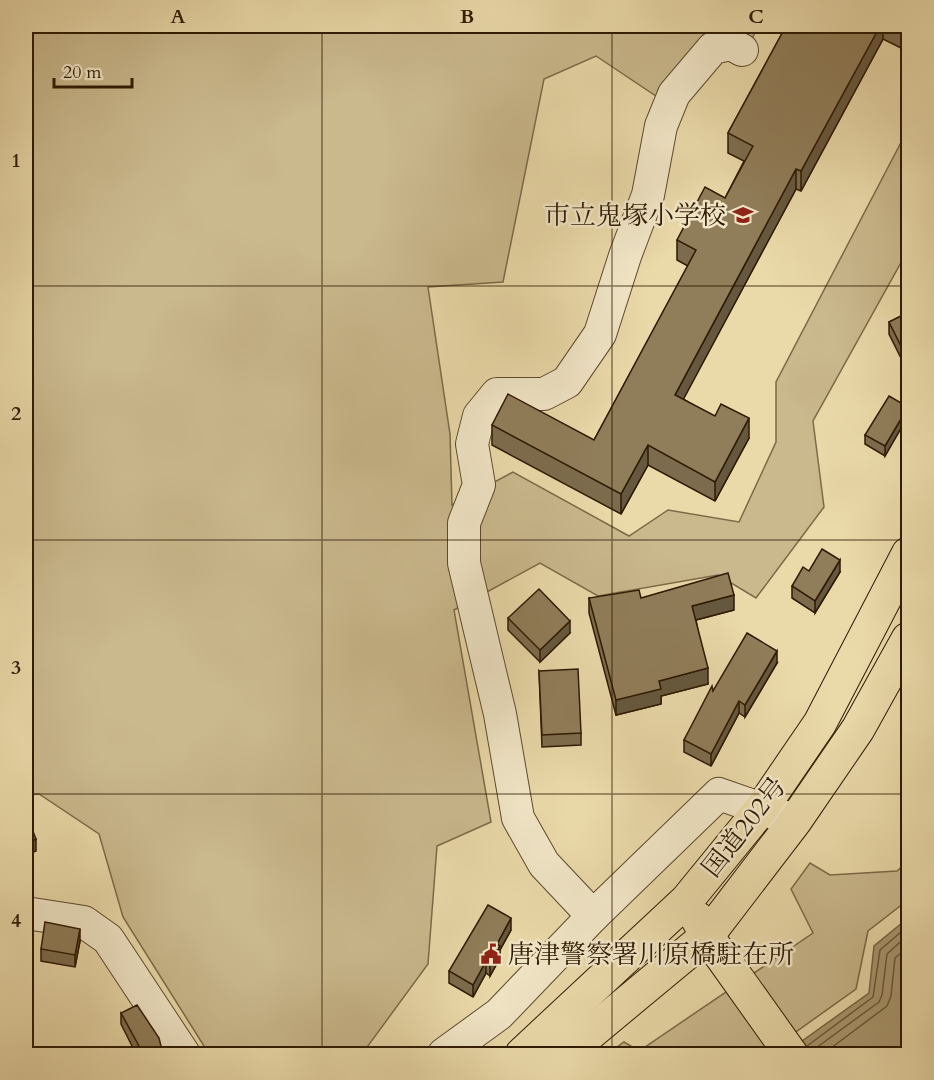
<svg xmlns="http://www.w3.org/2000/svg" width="934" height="1080" font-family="Cardo,'Noto Serif JP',serif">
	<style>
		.green { fill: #cab98d; stroke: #7c6a48; stroke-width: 1.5 }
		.water { fill: #aa9870; stroke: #786644; stroke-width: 1.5 }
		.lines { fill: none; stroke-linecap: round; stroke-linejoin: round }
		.shore { stroke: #6c5939; stroke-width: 1.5 }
		.minor-casing { stroke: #5d4a2c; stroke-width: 34 }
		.highway-casing { stroke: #2e1a02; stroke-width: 35 }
		.minor { stroke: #f1e6c7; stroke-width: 32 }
		.highway { stroke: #ead9a9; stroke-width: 33 }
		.wall { fill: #7c6c4d; stroke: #2e1a02; stroke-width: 1.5 }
		.shaded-wall { fill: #65583e; stroke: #2e1a02; stroke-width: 1.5 }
		.building { fill: #907d59; stroke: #2e1a02; stroke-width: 1.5 }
		.grid { fill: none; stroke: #2e1a02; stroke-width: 1.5; stroke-opacity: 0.55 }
		.labels { text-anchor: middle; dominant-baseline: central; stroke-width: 5; stroke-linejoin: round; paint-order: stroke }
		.poi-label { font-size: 26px; fill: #2e1a02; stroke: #f1e6c7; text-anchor: end }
		.street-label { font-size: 26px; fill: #2e1a02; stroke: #f1e6c7 }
		.neatline { fill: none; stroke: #2e1a02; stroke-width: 2 }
		.grid-label { font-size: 20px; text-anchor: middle; font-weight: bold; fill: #2e1a02 }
	</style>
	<rect width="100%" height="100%" fill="#ead9a9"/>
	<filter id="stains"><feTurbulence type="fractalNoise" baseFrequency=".00333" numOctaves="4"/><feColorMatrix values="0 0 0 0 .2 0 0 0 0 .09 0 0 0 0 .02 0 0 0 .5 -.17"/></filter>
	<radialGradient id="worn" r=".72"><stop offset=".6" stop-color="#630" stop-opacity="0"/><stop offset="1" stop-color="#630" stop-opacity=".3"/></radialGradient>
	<g class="green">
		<path d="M26,26H758L752,39L713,31L656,96L596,56L544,79L503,282L428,287L450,434L452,505L513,472L629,536L668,510L739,522L776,442V382L908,129V250L813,421L824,507L756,598L718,575L598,596L540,563L454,610L491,822L437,846L428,964L362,1054H209L123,917L99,834L39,794L26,795Z"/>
		<path d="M908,861V900L868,931L856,989L765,1054H608L624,1042L639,1051L813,933L791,889L810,863L830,875L897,871Z"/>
	</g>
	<path class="water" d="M908,918V1054H784L869,993L874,946Z"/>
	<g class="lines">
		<g class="shore">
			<path d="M807,1046L873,997L880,950L908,926"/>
			<path d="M809,1053L879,1002L882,995L887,954L908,935"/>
			<path d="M823,1054L887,1006L891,996L895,958L908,947"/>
		</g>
		<g class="minor-casing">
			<g id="minor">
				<path d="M26,913L84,922L108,939L184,1054"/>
				<path d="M593,916L544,864L518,818L500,714L464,563V523L479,485L472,444L479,416L497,394H544L567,382L600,334L625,256L648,195L661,126L674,94L713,48L731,44L742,50"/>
				<path d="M444,1054L499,1014L593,916L719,794L785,817"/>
			</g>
		</g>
		<g class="highway-casing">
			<g id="highway">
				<path d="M697,918L707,936L791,1054"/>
				<path d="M522,1054L687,900L762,808L820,723L908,554"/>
				<path d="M565,1054L707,936L795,821L858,729L908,639"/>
			</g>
		</g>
		<use href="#minor" class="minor"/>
		<use href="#highway" class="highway"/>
	</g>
	<g class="wall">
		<path d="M786,26H909V52L883,39L801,191L796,189L683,399L749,438L715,501L648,465L621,514L492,445V425L594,440L688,266L677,260V240L725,198L744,161L728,153V133Z"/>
		<path d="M909,312V360L903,362L889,334V322Z"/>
		<path d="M908,416L885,456L865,444V435Z"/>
		<path d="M809,571L840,572L815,613L792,598V586Z"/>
		<path d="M589,598H641L734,610L696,620L708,684L661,696V704L616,715L589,613Z"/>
		<path d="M508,618L570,633L540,662L508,630Z"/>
		<path d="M777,663L745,717L739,713L711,766L684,752V740L713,691Z"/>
		<path d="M539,671L581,733V745L542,747Z"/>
		<path d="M511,930L500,950V958L490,976L486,973L473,997L449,983V971Z"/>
		<path d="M80,941L75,967L41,961V949Z"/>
		<path d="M121,1013L163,1054H125V1050L133,1048L121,1024Z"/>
	</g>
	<g class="shaded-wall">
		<path d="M880,26H883V39L801,191V171Z"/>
		<path d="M796,169V189L675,415V395Z"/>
		<path d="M909,348V360L903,362V350Z"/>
		<path d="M908,407V416L885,456V446Z"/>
		<path d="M749,418V438L715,501V482Z"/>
		<path d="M648,445V465L621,514V494Z"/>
		<path d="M840,560V572L815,613V601Z"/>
		<path d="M734,595V610L692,621V606Z"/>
		<path d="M570,621V633L540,662V650Z"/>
		<path d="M777,651V663L745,717V705Z"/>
		<path d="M708,668V684L661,696V704L616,715V700L659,681Z"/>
		<path d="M739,701V713L711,766V754Z"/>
		<path d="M36,839V851L26,855V843Z"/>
		<path d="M511,918V930L500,950V958L490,976V963L497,944Z"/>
		<path d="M80,929V941L75,967V955Z"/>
		<path d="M486,961V973L473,997V985Z"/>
	</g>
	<g class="building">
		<path d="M786,26H880L801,171L796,169L675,395L715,416L721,404L749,418L715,482L648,445L621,494L492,425L508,394L594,440L696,250L677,240L705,187L725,198L753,146L728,133Z"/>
		<path d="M896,26H909V32Z"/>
		<path d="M909,312V348L903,350L889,322Z"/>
		<path d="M889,396L908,407L885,446L865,435Z"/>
		<path d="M822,549L840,560L815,601L792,586L803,567L809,571Z"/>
		<path d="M728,573L734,595L692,606L708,668L659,681L661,689L616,700L589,598L639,590L641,598Z"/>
		<path d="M539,589L570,621L540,650L508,618Z"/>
		<path d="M747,633L777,651L745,705L739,701L711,754L684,740L712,686L713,691Z"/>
		<path d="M578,669L581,733L542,735L539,671Z"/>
		<path d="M26,816H27L36,839L26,843Z"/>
		<path d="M488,905L511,918L497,944L500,946L490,963L486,961L473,985L449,971Z"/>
		<path d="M45,922L80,929L75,955L41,949Z"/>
		<path d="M137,1005L159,1038L163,1054H126L125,1050L139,1046L121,1013Z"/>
	</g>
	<path class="grid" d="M322,26V1054M612,26V1054M26,286H908M26,540H908M26,794H908"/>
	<defs>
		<g id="school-bare" transform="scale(1.62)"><path d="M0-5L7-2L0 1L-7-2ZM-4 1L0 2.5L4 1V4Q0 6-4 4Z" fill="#8f2418" stroke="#f1e6c7" stroke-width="2.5" paint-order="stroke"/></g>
		<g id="civic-bare" transform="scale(1.62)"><path d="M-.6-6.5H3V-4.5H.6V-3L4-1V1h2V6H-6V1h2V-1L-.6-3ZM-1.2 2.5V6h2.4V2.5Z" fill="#8f2418" stroke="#f1e6c7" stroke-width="2.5" paint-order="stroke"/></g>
	</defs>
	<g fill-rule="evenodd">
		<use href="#school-bare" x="743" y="215"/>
		<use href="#civic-bare" x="491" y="954"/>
	</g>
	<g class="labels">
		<g class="poi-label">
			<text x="726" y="215">市立鬼塚小学校</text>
			<text x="508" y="954" text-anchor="start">唐津警察署川原橋駐在所</text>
		</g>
		<g class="street-label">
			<text transform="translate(744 827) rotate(-52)">国道202号</text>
		</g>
	</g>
	<rect width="934" height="1080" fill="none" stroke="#ead9a9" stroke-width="66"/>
	<path d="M54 78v9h78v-9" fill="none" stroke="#2e1a02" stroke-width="3"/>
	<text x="63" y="78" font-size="18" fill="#2e1a02" stroke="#f1e6c7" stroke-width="4.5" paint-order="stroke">20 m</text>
	<rect x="33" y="33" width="868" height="1014" class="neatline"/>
	<g class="grid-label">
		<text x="178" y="23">A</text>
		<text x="467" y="23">B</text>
		<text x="756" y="23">C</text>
		<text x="16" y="167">1</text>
		<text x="16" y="420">2</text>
		<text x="16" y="674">3</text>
		<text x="16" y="927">4</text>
	</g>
	<rect width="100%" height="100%" filter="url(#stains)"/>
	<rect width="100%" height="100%" fill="url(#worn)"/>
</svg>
